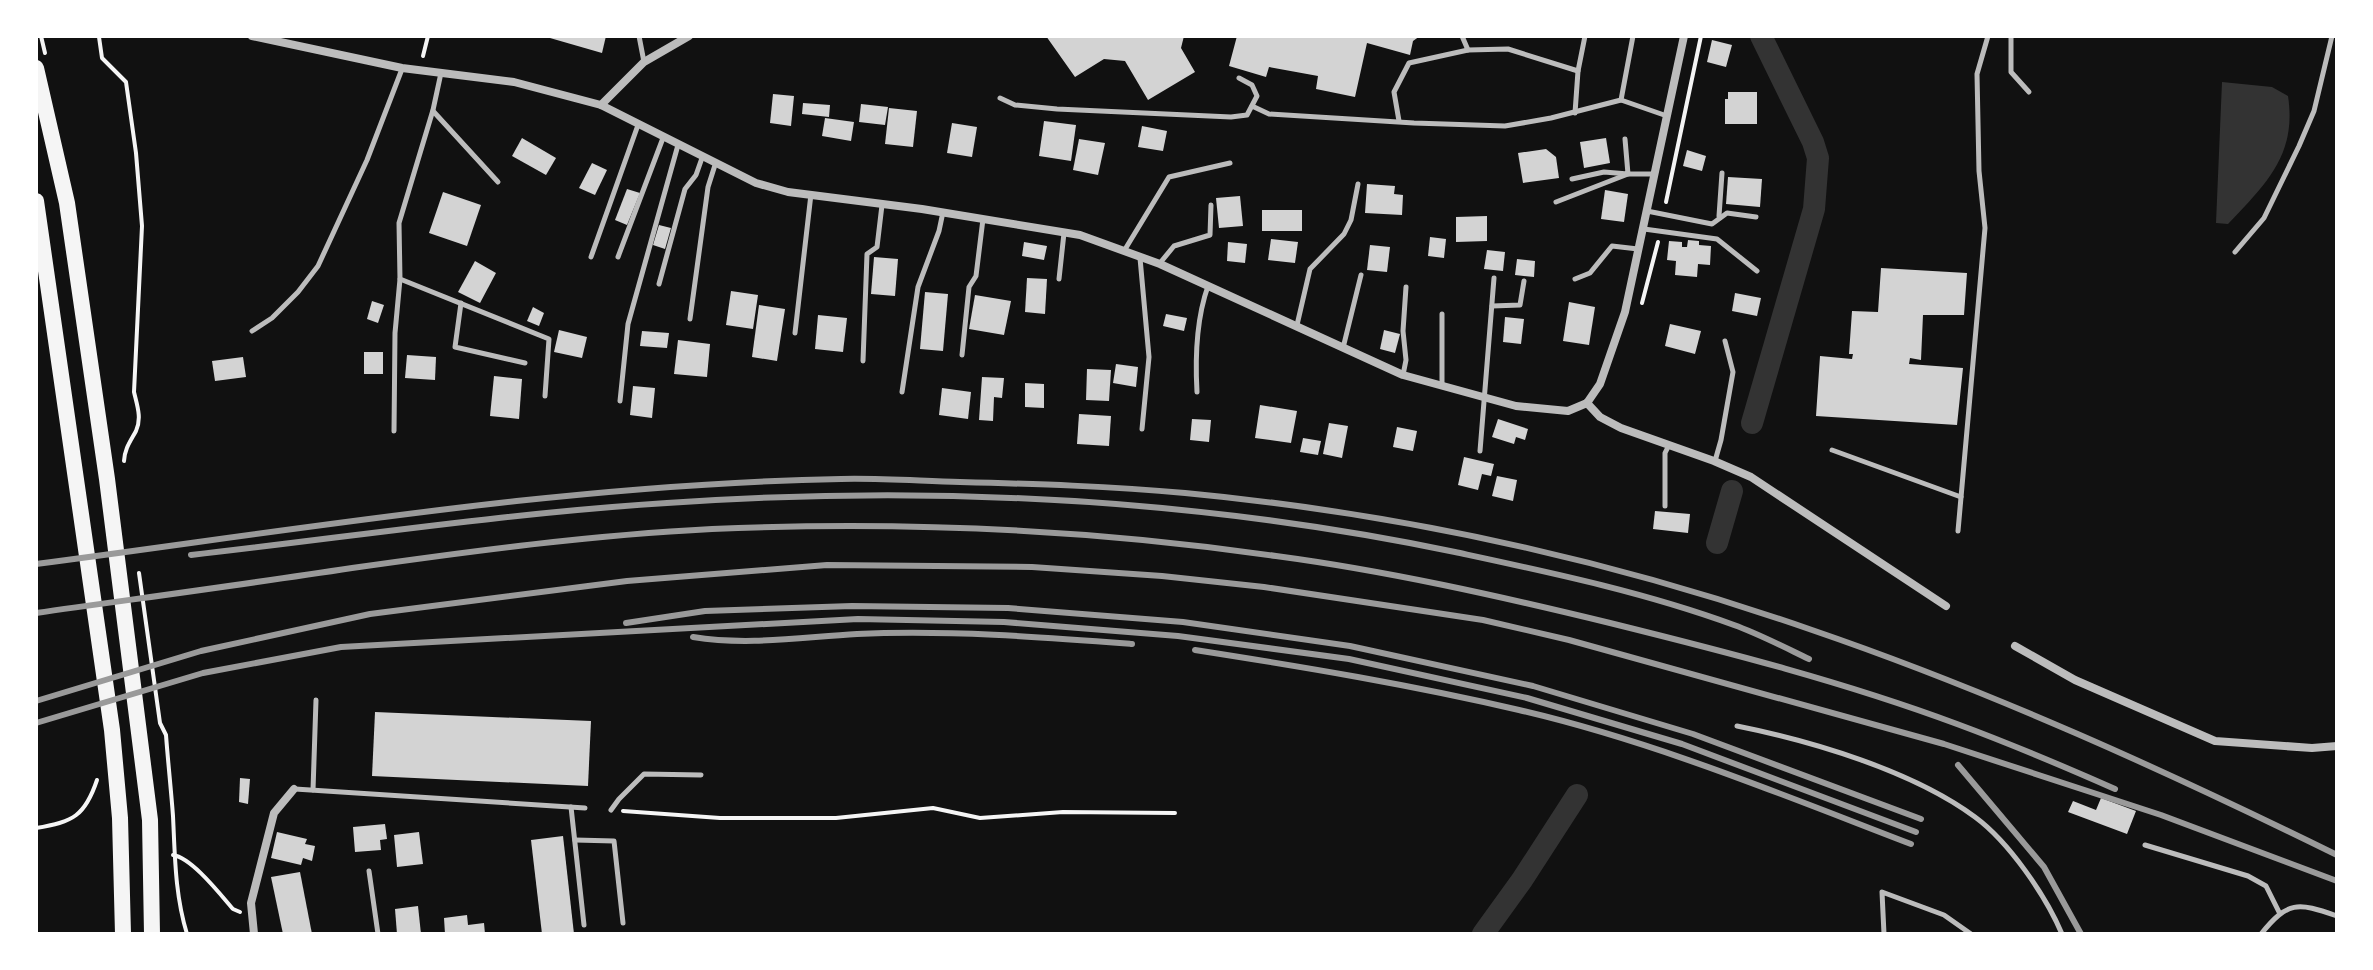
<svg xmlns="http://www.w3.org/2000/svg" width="2373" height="970" font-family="'Nunito Sans',sans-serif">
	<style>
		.water { fill: #333 }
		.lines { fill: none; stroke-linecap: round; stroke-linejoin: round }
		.canal { stroke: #333; stroke-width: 22 }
		.building { fill: #d3d3d3 }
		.path { stroke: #f5f5f5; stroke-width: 4 }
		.service { stroke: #bcbcbc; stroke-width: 5 }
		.minor { stroke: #bcbcbc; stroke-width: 8 }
		.primary { stroke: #f5f5f5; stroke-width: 16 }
		.rail { stroke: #9a9a9a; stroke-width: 6 }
	</style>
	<rect width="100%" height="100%" fill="#111"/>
	<path class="water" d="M2222,82L2272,87L2288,96C2297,155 2266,184 2228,224L2216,223Z"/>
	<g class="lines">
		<g class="canal">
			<path d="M1752,423L1814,209L1818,158L1813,142L1761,36"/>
			<path d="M1717,543L1732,491"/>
			<path d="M1483,934L1522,880L1577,795"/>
		</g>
	</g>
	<g class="building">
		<path d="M543,36H606L602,53Z"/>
		<path d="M1046,36H1184L1181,48L1195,72L1148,100L1125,61L1104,59L1075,77Z"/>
		<path d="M1237,36H1420L1413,41L1410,55L1367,43L1355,97L1316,89L1318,76L1269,67L1266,77L1229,66Z"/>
		<path d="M1712,40L1732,45L1726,67L1707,62Z"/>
		<path d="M1728,92H1757V124H1725V99H1728Z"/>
		<path d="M773,94L794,96L791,126L770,123Z"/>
		<path d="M803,103L830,105L829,117L802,114Z"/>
		<path d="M861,104L888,107L885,125L859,122Z"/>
		<path d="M889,108L917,111L913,147L885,144Z"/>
		<path d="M825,118L854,122L851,141L822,136Z"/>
		<path d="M1044,121L1076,125L1071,161L1039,156Z"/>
		<path d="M952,123L977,127L972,157L947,153Z"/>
		<path d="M1142,126L1167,131L1163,151L1138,147Z"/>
		<path d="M522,138L556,158L546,175L512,156Z"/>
		<path d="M1606,138L1610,163L1584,168L1580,142Z"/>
		<path d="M1079,139L1105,143L1098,175L1073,170Z"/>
		<path d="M1546,149L1556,157L1559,178L1523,183L1518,153Z"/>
		<path d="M1687,150L1706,156L1702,171L1683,166Z"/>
		<path d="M592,163L607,170L595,195L579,188Z"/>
		<path d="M1728,177L1762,179L1760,207L1726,204Z"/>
		<path d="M1367,184L1395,186L1394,194L1403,195L1402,215L1365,213Z"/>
		<path d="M627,189L640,193L627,225L615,220Z"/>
		<path d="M1605,190L1628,194L1624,222L1601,219Z"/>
		<path d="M443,192L481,205L467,246L429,233Z"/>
		<path d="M1240,196L1243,226L1219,228L1216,198Z"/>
		<rect x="1262" y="210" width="40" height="21"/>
		<path d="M1487,216V241L1456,242V217Z"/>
		<path d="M659,225L671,228L665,249L653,245Z"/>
		<path d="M1430,237L1446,239L1444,258L1428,256Z"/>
		<path d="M1271,239L1298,242L1295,263L1268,260Z"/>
		<path d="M1688,240L1699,241V245L1711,246L1710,265L1698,264L1697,277L1675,275L1676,261L1667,260L1669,241L1682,242V247H1687Z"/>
		<path d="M1024,242L1047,246L1044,260L1022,256Z"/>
		<path d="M1228,242L1247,244L1245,263L1227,261Z"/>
		<path d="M1370,245L1390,247L1387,272L1367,270Z"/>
		<path d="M1487,250L1505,252L1503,271L1484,269Z"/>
		<path d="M874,257L898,259L895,296L871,294Z"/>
		<path d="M1517,259L1535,261L1534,277L1515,275Z"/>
		<path d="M475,261L496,273L480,303L458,292Z"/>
		<path d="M1881,268L1967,273L1964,315H1923L1921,360L1910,358L1909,364L1963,368L1957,425L1816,416L1820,356L1852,359L1853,354H1849L1852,311L1878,312Z"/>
		<path d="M1027,278L1047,279L1045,314L1025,312Z"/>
		<path d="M731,291L758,295L753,329L726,325Z"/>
		<path d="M925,292L948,294L943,351L920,349Z"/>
		<path d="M1735,293L1761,298L1757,316L1732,311Z"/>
		<path d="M975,295L1011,301L1004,335L969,329Z"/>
		<path d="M372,301L384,305L378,323L367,319Z"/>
		<path d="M1569,302L1595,307L1589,345L1563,341Z"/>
		<path d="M759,305L785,309L777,361L752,357Z"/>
		<path d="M533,307L544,313L539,326L527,321Z"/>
		<path d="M1166,314L1187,318L1184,331L1163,326Z"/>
		<path d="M818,315L847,318L843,352L815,349Z"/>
		<path d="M1505,317L1524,319L1521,344L1503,342Z"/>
		<path d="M1670,324L1701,331L1695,354L1665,346Z"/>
		<path d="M559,330L587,337L582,358L554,352Z"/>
		<path d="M1384,330L1400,334L1395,353L1380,349Z"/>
		<path d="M642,331L669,333L667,348L640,346Z"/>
		<path d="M678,340L710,344L707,377L674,374Z"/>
		<rect x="364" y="352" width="19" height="22"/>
		<path d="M407,355L436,357L435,380L405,378Z"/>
		<path d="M243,357L246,377L215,381L212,361Z"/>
		<path d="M1116,364L1138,367L1136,387L1113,383Z"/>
		<path d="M1087,369L1111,370L1109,401L1086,400Z"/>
		<path d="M494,376L522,379L519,419L490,416Z"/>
		<path d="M982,377L1004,378L1002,398L994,397L993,421L979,420Z"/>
		<path d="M1025,383L1044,384V408L1025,407Z"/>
		<path d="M633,386L655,388L652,418L630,415Z"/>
		<path d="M942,388L971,392L968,419L939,415Z"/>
		<path d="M1260,405L1297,411L1291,443L1255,438Z"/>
		<path d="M1079,414L1111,416L1109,446L1077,444Z"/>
		<path d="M1192,419L1211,420L1209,442L1190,440Z"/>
		<path d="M1498,419L1528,429L1525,440L1516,437L1514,444L1492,437Z"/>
		<path d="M1329,423L1348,426L1342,458L1323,454Z"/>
		<path d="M1397,427L1417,431L1413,451L1393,447Z"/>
		<path d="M1303,438L1321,441L1318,455L1300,452Z"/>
		<path d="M1464,457L1494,464L1491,476L1482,474L1478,490L1458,485Z"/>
		<path d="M1497,476L1517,480L1513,501L1492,496Z"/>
		<path d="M1655,511L1690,514L1688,533L1653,529Z"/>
		<path d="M375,712L591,721L588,786L372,776Z"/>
		<path d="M240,778L250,779L248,804L239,802Z"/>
		<path d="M2101,798L2136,811L2127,834L2068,812L2073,801L2096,810Z"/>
		<path d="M385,824L387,839L380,840L381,850L355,852L353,827Z"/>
		<path d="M277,832L307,839L305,844L315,846L312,861L303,858L301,865L271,858Z"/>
		<path d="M419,832L423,864L397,867L394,835Z"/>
		<path d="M563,836L574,934H542L531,840Z"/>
		<path d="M300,872L312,934H283L271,877Z"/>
		<path d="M418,906L421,934H397L395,909Z"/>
		<path d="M467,915L468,925L484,923L485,934H445L444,918Z"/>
	</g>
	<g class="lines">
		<g class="path">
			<path d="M41,36L45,53"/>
			<path d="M99,37L102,58L126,82L136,153L142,226L134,392C137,405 142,418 136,431C130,442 125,448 124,461"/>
			<path d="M423,56L428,36"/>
			<path d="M1666,202L1701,36"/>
			<path d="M1642,303L1658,242"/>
			<path d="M139,573L160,723L166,735C168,762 171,789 173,816C175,857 175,895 187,934"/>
			<path d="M623,811L720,818H836L933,808L980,818L1063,812L1175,813"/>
			<path d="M36,828C73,822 85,816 97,780"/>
			<path d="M173,855C192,858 220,894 233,909L240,912"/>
		</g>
		<g class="service">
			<path d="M639,36L644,62"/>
			<path d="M1462,36L1468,50"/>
			<path d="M2011,36V72L2029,92"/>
			<path d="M441,73L433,110L399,223L400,279L549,339L545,396"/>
			<path d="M1000,98L1015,105L1057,109L1231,117L1247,115L1257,96L1252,85L1239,78"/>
			<path d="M1621,100L1667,116"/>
			<path d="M1252,106L1269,114L1414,123L1505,126L1551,118L1621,100L1633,36"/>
			<path d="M433,111L498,182"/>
			<path d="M1575,113L1578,71L1585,36"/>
			<path d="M1399,121L1394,92L1409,63L1468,50L1508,49L1578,71"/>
			<path d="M1572,179L1604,172L1628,174L1625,139"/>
			<path d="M1556,202L1628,174H1654"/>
			<path d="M1647,211L1712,224L1727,213L1756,217"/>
			<path d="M1719,216L1722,173"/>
			<path d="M1644,229L1717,239L1757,271"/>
			<path d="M1124,251L1169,177L1230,163"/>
			<path d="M2235,252L2264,218L2299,146L2314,111L2332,36"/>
			<path d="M591,257L638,125"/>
			<path d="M618,257L663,138"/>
			<path d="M1140,258L1149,357L1142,429"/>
			<path d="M1160,263L1174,246L1210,235L1211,205"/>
			<path d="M1059,279L1064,233"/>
			<path d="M1575,279L1590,273L1612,246L1638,249"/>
			<path d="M659,284L685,189L696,175L702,158"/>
			<path d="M461,303L455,347L525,363"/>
			<path d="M1492,306L1520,305L1524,281"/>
			<path d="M690,319L708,187L715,165"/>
			<path d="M1297,325L1310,269L1344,234L1351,220L1358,184"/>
			<path d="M252,331L272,318L298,292L318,266L367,160L402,69"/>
			<path d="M795,333L811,194"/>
			<path d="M1343,348L1361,275"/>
			<path d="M962,355L969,287L976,276L983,219"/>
			<path d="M863,361L867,254L877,247L882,205"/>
			<path d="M1403,375L1406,360L1403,331L1406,287"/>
			<path d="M1442,384V314"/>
			<path d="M902,392L918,287L939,231L943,212"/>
			<path d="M1197,392C1195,357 1196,320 1208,286"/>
			<path d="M620,401L628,324L678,145"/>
			<path d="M394,431L395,333L400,279"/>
			<path d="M1832,450L1961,497"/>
			<path d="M1480,451L1494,278"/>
			<path d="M1715,461L1721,440L1733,372L1725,341"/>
			<path d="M1665,506V453L1669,445"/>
			<path d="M1958,531L1985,228L1979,171L1977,74L1988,36"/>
			<path d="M1737,726C1812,741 1913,771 1975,817C2009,842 2046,896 2062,934"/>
			<path d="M295,789L585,808"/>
			<path d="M313,790L316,700"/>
			<path d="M571,807L584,925"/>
			<path d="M611,810L619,799L644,774L701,775"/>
			<path d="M575,840L614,841L623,923"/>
			<path d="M2145,845L2248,876L2266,886L2279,912"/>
			<path d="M369,871L378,934"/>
			<path d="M1884,934L1882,892L1944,915L1971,934"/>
			<path d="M2261,934C2288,901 2297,902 2337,916"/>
		</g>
		<g class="minor">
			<path d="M252,36L402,68L514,82L601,105L756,183L788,192L922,209L1080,235L1160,264L1403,375L1516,406L1568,411L1587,403"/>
			<path d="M601,105L644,62L689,36"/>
			<path d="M1587,403L1600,417L1621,428L1714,461L1751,477L1946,606"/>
			<path d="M1587,403L1600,384L1625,312L1684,36"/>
			<path d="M2015,646L2075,680L2215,741L2312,748L2337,746"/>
			<path d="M254,934L251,903L274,813L294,789"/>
		</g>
		<g class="primary">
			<path d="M36,68L67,203L107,479L150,820L152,934"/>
			<path d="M36,201L112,730L120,818L123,934"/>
		</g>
		<g class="rail">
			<path d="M191,555C350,537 508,513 667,503C930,485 1196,498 1455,552C1548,572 1644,592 1734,625C1759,634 1784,647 1809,659"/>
			<path d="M36,564C303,529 570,484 841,479C880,478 920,481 960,482C1035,484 1110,486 1185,493C1397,513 1611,560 1812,630C1993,692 2166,771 2337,855"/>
			<path d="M36,613C142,598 247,584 352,568C472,551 592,535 712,529C901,521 1089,529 1276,556C1388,571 1499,596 1610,623C1727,652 1844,682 1957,724C2011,744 2063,766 2115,789"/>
			<path d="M626,623L705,611L852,606L1008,608L1183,622L1350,646L1533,686L1693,734L1921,819"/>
			<path d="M693,637C748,646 802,637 857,634C949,630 1040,637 1132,644"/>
			<path d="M1195,650C1304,667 1412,685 1519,710C1653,741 1783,795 1911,844"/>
			<path d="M36,701L201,651L370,614L627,581L827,565L1032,567L1162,576L1264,587L1483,620L1569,640L1944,744L2161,815L2337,881"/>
			<path d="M36,723L203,673L341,647L858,619L1004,622L1178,636L1349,659L1527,698L1682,744L1916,832"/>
			<path d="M1958,765L2044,867L2081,934"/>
		</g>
	</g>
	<rect width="2373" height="970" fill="none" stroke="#ffffff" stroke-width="76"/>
</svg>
